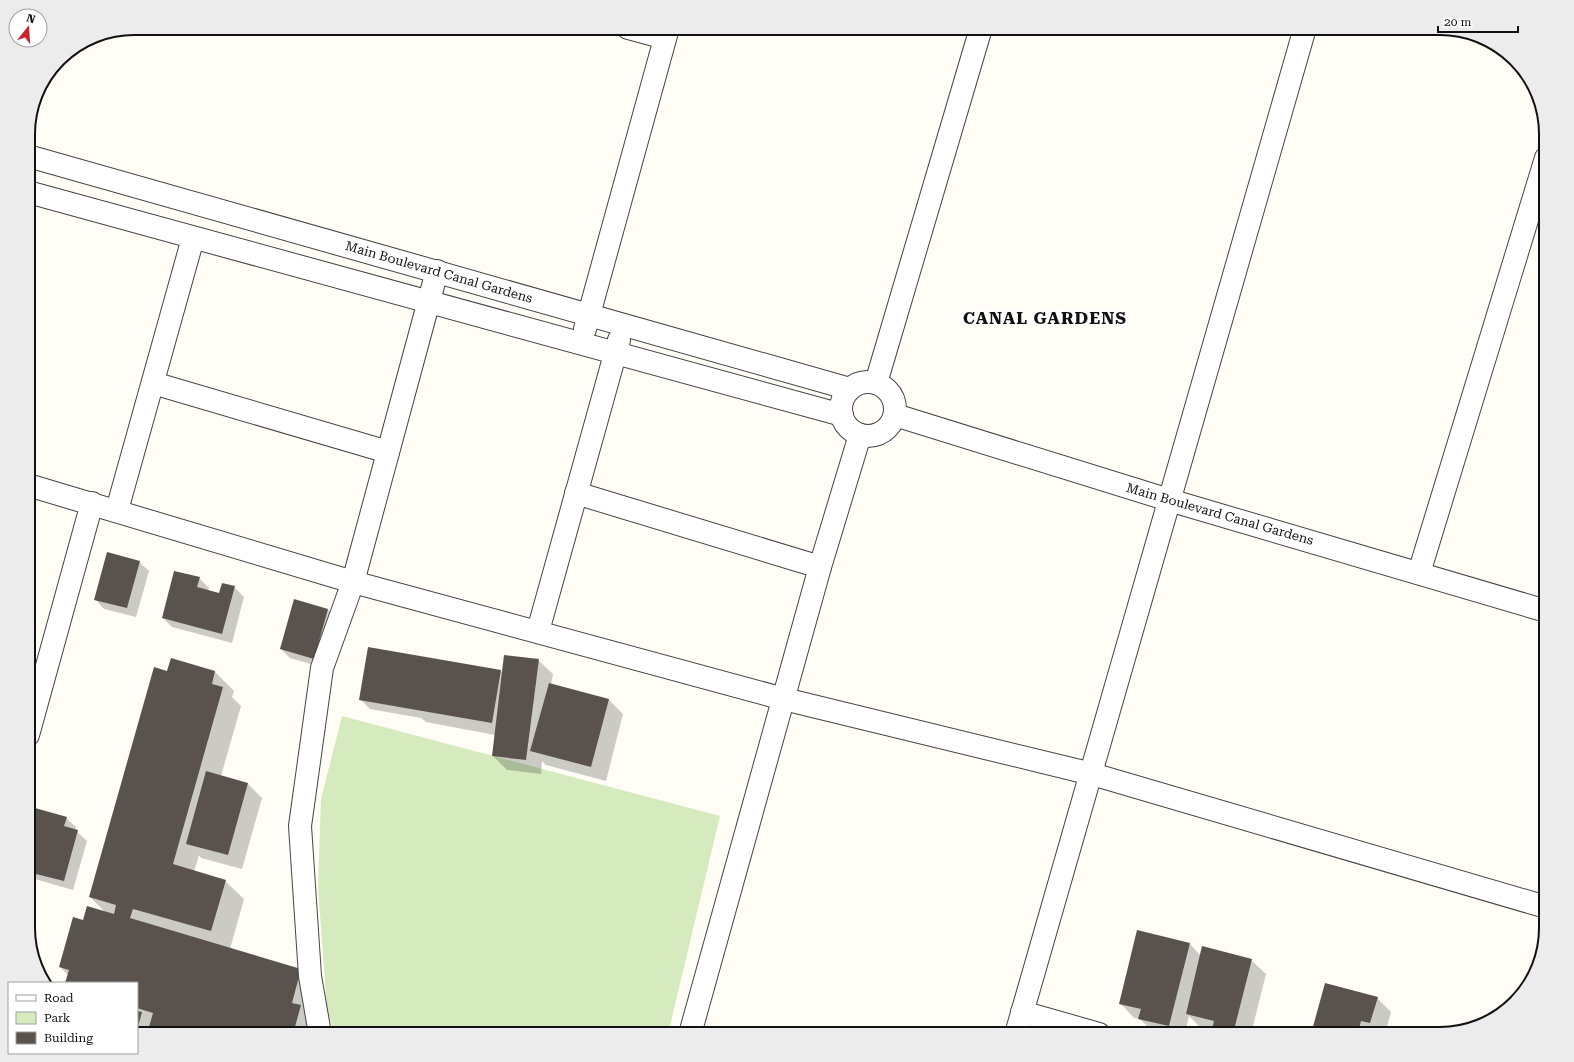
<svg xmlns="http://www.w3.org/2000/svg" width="1574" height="1062" font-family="'Roboto Serif',serif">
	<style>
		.green { fill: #d5ebbd }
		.shadow { fill: #0003 }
		.building { fill: #5a524d }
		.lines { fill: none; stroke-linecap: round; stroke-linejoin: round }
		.minor-casing { stroke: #444; stroke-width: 24 }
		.minor { stroke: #fff; stroke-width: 22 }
		.labels { text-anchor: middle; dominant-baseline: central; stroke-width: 4; stroke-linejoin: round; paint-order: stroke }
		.street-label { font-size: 13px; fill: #111; stroke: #fff }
		.district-label { font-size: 17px; font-weight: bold; letter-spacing: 1px; fill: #111; stroke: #fff }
		.rim { fill: none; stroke: #111; stroke-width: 2 }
	</style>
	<rect width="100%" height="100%" fill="#fffdf5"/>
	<path class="green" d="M342,716L720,816L668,1034H335L327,1011L318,886L321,799Z"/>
	<g class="shadow">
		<path d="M139,562L149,571L136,617L104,609L95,599Z"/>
		<path d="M199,578L209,588L208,591L220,594L234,587L244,597L232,643L172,627L163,618Z"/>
		<path d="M294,600L328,610L337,619L324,668L290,658L281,649Z"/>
		<path d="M419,657L501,671L503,673L538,660L553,674L551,685L609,700L623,714L606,781L546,765L542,761L541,774L507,770L493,756L495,735L426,722L421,718L370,709L360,699Z"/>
		<path d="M171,659L215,672L234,691L232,697L241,706L221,776L248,784L262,798L242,869L201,858L199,855L194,872L225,881L244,899L230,949L301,970L317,1034H137V983H66L68,975L60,967L84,921L106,913L90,897Z"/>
		<path d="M66,818L76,827L75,830L87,841L73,890L28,877V837Z"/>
		<path d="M1190,944L1201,956L1251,960L1266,974L1251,1034H1212L1213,1031L1201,1028L1189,1016L1185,1034H1159L1154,1033L1140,1019L1134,1018L1120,1003Z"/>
		<path d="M1377,998L1391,1012L1385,1034H1312Z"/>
	</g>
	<g class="building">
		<path d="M107,552L140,561L127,608L94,600Z"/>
		<path d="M174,571L200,577L197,587L219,593L222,583L235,586L222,634L162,618Z"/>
		<path d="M294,599L328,609L314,659L280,649Z"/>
		<path d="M368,647L501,670L492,723L359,700Z"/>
		<path d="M504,655L539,659L526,760L492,756Z"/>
		<path d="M171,658L215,671L212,684L223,687L173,864L226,880L211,931L133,909L130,918L301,969L292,1003L301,1005L293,1034H147L153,1013L137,1008V983H65L69,970L59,967L73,917L83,920L87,906L114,914L116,905L89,897L154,667L167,671Z"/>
		<path d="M549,683L609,699L591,767L530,751Z"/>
		<path d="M206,771L248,783L228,855L186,844Z"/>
		<path d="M35,808L67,817L64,826L78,830L64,881L28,872V833Z"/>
		<path d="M1137,930L1190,943L1169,1026L1138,1019L1141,1009L1119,1004Z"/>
		<path d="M1202,946L1252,959L1233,1034H1211L1214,1021L1186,1014Z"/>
		<path d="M1325,983L1378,997L1370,1023L1361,1021L1359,1029L1368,1031V1034H1311Z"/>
		<path d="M137,1011L142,1012L137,1030Z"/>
	</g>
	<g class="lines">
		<g class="minor-casing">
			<g id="minor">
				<path d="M628,28L665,38"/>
				<path d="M28,156L850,389"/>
				<path d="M28,192L842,415"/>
				<path d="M585,329L668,28"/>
				<circle cx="868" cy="409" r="27"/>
				<path d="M153,383L388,452"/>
				<path d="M876,383L981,28"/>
				<path d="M895,415L1169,500L1546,611"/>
				<path d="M28,485L353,582L784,699L1092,774L1546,907"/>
				<path d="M576,493L820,567"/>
				<path d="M117,510L193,238"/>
				<path d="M1419,573L1546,158"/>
				<path d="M538,631L619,340"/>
				<path d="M28,735L92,503"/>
				<path d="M1022,1012L1099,1034"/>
				<path d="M320,1034L310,976L300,826L322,668L353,582L437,271"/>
				<path d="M690,1034L820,567L860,435"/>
				<path d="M1016,1034L1305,28"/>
			</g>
		</g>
		<use href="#minor" class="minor"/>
	</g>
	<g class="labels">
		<g class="street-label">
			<text transform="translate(439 272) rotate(16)">Main Boulevard Canal Gardens</text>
			<text transform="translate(1220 514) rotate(16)">Main Boulevard Canal Gardens</text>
		</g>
		<g class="district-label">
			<text x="1045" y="318">CANAL GARDENS</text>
		</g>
	</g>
	<path d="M0 0H1574V1062H0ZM134 35H1440A99 99 0 0 1 1539 134V928A99 99 0 0 1 1440 1027H134A99 99 0 0 1 35 928V134A99 99 0 0 1 134 35Z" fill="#ececec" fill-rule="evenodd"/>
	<path class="rim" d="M134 35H1440A99 99 0 0 1 1539 134V928A99 99 0 0 1 1440 1027H134A99 99 0 0 1 35 928V134A99 99 0 0 1 134 35Z"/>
	<rect x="8" y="982" width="130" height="72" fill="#ffffff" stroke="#a0a0a0"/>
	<rect x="16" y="995" width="20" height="6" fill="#ffffff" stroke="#a0a0a0"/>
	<text x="44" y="1002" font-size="12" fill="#111111">Road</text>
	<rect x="16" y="1012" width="20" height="12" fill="#d5ebbd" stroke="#a0a0a0"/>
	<text x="44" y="1022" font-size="12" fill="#111111">Park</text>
	<rect x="16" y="1032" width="20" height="12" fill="#5a524d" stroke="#a0a0a0"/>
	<text x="44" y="1042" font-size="12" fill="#111111">Building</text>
	<g transform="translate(28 28) rotate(17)"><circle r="19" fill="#ffffff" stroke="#a0a0a0"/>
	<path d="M0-3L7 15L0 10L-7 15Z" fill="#c4262e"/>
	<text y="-6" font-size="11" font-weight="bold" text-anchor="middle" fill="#111111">N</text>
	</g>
	<path d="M1438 26v6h80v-6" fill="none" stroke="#111111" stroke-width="2"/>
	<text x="1444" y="26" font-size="12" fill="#111111" stroke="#ffffff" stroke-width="3" paint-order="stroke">20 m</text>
</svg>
